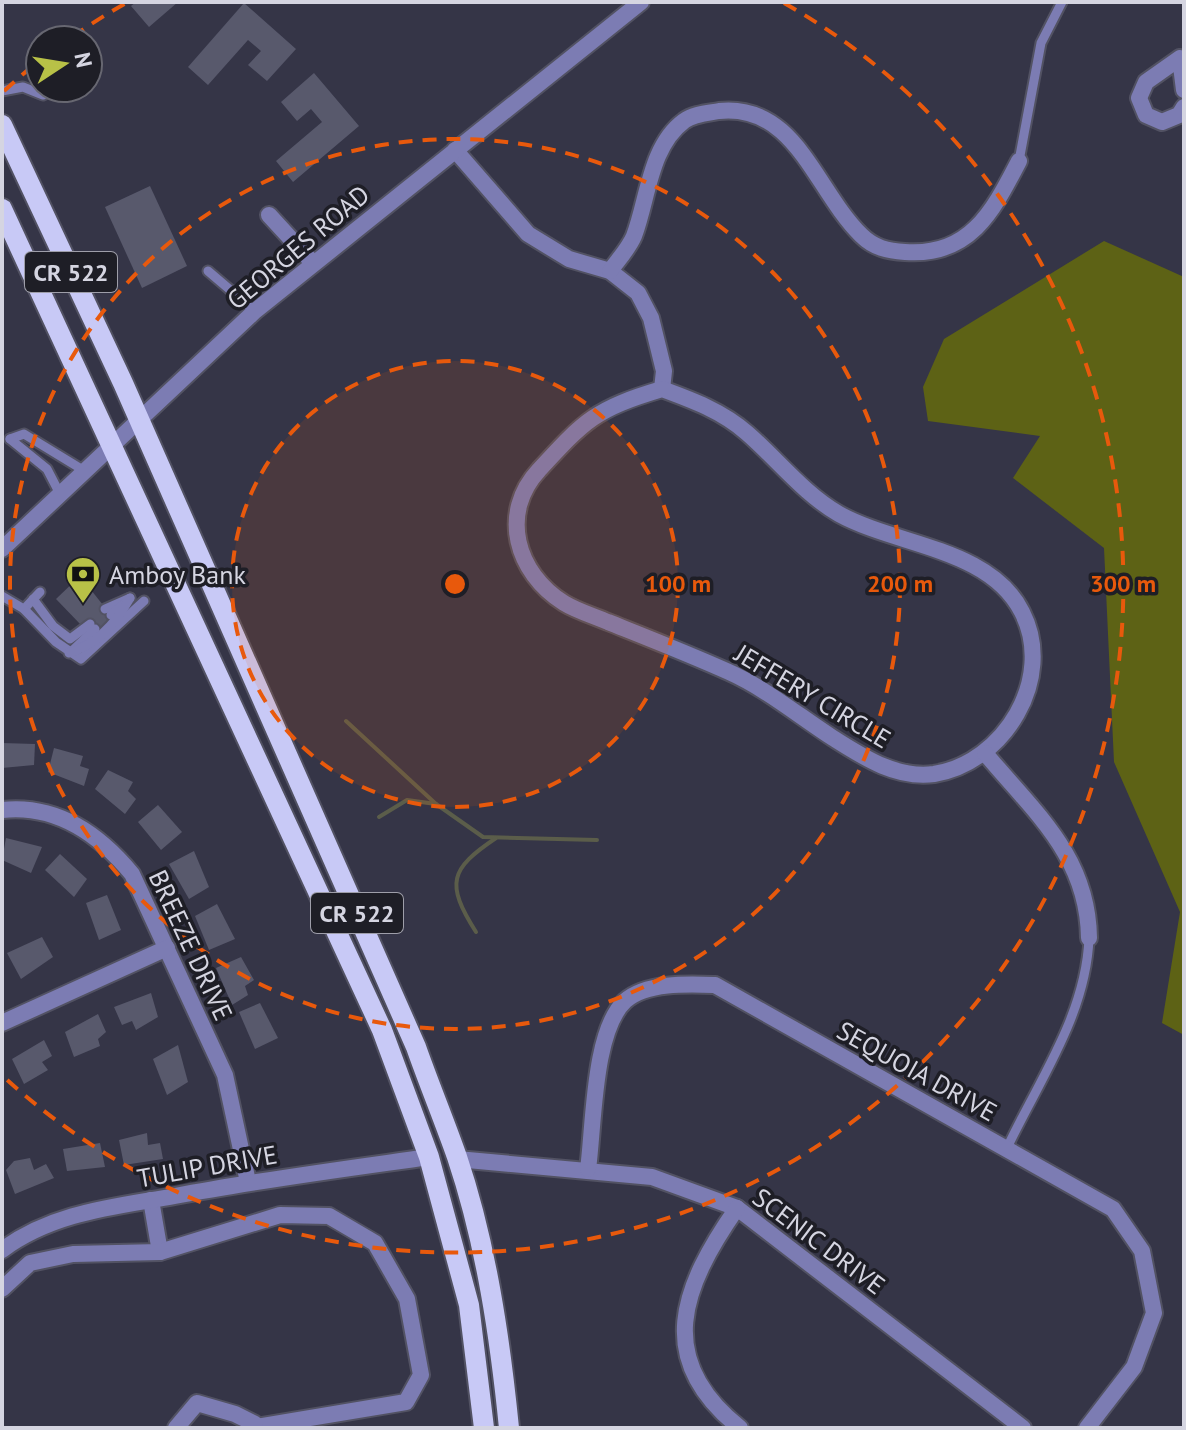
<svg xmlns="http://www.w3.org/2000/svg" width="1186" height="1430" font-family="'PT Sans',sans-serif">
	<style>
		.green { fill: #5d6215 }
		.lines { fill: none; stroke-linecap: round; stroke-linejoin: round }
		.stream { stroke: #5b5d4a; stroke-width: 4 }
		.building { fill: #58596c }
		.service-casing { stroke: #525263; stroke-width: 13 }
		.minor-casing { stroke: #525263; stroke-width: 20 }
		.tertiary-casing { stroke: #525263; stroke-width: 20 }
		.primary-casing { stroke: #525263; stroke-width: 24 }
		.service { stroke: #7c7cb3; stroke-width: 9 }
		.minor { stroke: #7c7cb3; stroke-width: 16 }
		.tertiary { stroke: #7c7cb3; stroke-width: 16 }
		.primary { stroke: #c8c9f6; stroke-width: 20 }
		.ring { fill: none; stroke: #e8590c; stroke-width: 4; stroke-dasharray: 14 10 }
		.labels { text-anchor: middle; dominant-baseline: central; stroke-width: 7; stroke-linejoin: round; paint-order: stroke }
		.shield { fill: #1e1e26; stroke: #9e9ea9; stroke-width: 2 }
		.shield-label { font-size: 24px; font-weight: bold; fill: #d5d5e1 }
		.street-label { font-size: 26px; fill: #d5d5e1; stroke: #1e1e26 }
		.poi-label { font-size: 26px; fill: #d5d5e1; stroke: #1e1e26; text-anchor: start }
		.centre { fill: #e8590c; stroke: #1e1e26; stroke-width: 4 }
		.ring-label { font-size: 24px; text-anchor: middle; font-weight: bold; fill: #e8590c; stroke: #1e1e26; stroke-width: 7; stroke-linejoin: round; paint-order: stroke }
	</style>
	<rect width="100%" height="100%" fill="#353547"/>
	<path class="green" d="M1104,241L1184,277V1035L1162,1023L1180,912L1114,762L1104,548L1013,478L1040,436L928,421L923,387L944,339Z"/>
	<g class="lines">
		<g class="stream">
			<path d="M346,721L436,804L483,837L597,840"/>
			<path d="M379,817L407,800L436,804"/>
			<path d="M476,932C445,883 450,869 496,838"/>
		</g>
	</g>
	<g class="building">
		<path d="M136,2H178L149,27L131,6Z"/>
		<path d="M244,3L296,49L267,81L248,65L261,51L248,40L208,85L188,67Z"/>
		<path d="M314,73L359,126L293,182L276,161L322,122L311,109L297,121L281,102Z"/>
		<path d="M150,186L187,266L142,288L105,207Z"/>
		<path d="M80,576L114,619L99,633L82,626L56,599Z"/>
		<path d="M2,743L35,744L34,765L2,768Z"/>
		<path d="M54,748L83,756L80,766L89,769L84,786L48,772Z"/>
		<path d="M108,770L133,782L128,791L136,799L125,814L95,789Z"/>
		<path d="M158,805L182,832L161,850L138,822Z"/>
		<path d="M6,838L42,847L31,873L2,860Z"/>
		<path d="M194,851L209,887L189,899L169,864Z"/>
		<path d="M60,854L87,879L74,897L45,870Z"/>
		<path d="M107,895L121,930L99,940L86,903Z"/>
		<path d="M217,904L235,939L209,950L195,916Z"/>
		<path d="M42,937L53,957L21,979L7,953Z"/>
		<path d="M241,957L254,980L245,986L248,995L232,1005L216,968Z"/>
		<path d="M151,993L158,1017L136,1030L132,1021L122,1025L114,1007Z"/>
		<path d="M260,1003L278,1038L255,1049L239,1012Z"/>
		<path d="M98,1014L106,1032L98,1039L100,1046L74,1057L65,1032Z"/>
		<path d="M44,1040L52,1056L42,1062L48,1070L24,1084L12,1059Z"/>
		<path d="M178,1045L188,1082L167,1095L153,1059Z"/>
		<path d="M147,1133L148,1145L160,1143L163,1159L124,1165L119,1140Z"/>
		<path d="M100,1143L105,1167L67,1171L63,1149Z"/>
		<path d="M30,1158L34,1170L46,1164L54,1178L15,1194L6,1170L14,1161Z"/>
	</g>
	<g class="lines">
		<g class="service-casing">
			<g id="service">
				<path d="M2,91L23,87L43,95"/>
				<path d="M1019,161L1041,43L1062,2"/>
				<path d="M208,271L255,311"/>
				<path d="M10,439L24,434L83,470"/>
				<path d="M10,439L47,469L60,494"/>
				<path d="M2,596L24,609L40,592"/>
				<path d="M33,599L53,626L70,639L90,624"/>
				<path d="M24,609L56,642L81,659L144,601"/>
				<path d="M105,609L130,598"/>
				<path d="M111,615L125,603"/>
				<path d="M72,651L95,629"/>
				<path d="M69,653C97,644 116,623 130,598"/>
				<path d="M1007,1148C1039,1080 1086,1015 1089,938"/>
			</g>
		</g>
		<g class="minor-casing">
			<g id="minor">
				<path d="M1184,90L1180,58L1146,82L1139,98L1146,115L1162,122L1179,115L1184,107"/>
				<path d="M455,150L528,234L569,259L610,271L638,293L651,318L664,371L662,389"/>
				<path d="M269,215L313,263"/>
				<path d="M610,271C618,260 629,248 634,236C648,199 650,146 684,121C693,114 708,113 719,111C796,103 815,190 861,235C874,248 888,251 905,252C970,257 993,211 1019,161"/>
				<path d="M662,389C692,400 722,411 747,433C777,459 804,494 839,514C897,546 990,548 1022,612C1056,678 1004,763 934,774C896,779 863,757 833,738C799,716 765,688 729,672C689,654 648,638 608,622C594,616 577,611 564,603C516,573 499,513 539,470C585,420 595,409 662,389Z"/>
				<path d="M985,753C1034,812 1088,856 1089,938"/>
				<path d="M2,810C56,804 99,834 132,874L225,1075L248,1182"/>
				<path d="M2,1023L167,948"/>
				<path d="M457,1159L652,1177L737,1208L1023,1428"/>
				<path d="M588,1169C594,1126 593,1031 625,1001C646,982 689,984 715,985L1113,1209L1142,1251L1154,1313L1134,1367L1087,1428"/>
				<path d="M151,1200L160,1252"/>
				<path d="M737,1208C682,1287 653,1359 740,1428"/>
				<path d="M2,1250C53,1212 114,1207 175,1196C259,1180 344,1169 429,1157"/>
				<path d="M2,1289L30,1263L73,1254L160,1252L280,1215L329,1216L375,1243L407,1299L421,1375L406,1402L250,1428"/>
				<path d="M176,1428L197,1403L235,1414L255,1424"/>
			</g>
		</g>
		<g class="tertiary-casing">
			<path id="tertiary" d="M2,549L255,311L641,2"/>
		</g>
		<g class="primary-casing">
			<g id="primary">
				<path d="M2,125L123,383L416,1047C429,1084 444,1120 457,1157C486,1243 500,1338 509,1428"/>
				<path d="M2,209L382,1030L429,1157L469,1305L484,1428"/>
			</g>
		</g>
		<use href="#service" class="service"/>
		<use href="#minor" class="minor"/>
		<use href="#tertiary" class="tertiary"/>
		<use href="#primary" class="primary"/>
	</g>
	<circle cx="455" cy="584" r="223" fill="#e8590c" fill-opacity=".12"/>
	<g class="ring">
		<circle cx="455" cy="584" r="223"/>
		<circle cx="455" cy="584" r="445"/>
		<path d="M4 91A668 668 0 0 1 39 61M72 37A668 668 0 0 1 126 3M784 3A668 668 0 1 1 4 1077"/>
	</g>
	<defs>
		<g id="bank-pin" transform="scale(1.8)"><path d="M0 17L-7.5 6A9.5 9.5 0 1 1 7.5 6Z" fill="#b8c147" stroke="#1e1e26"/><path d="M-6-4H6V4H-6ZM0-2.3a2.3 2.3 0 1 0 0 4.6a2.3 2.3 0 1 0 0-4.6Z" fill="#111"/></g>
	</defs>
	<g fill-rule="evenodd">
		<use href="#bank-pin" x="83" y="574"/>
	</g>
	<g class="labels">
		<g class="shield">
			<rect x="25" y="252" width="92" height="40" rx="6"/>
			<rect x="311" y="893" width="92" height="40" rx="6"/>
		</g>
		<g class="shield-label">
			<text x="71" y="272">CR 522</text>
			<text x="357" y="913">CR 522</text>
		</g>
		<g class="street-label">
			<text transform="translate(298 247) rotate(-40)">GEORGES ROAD</text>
			<text transform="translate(813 696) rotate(31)">JEFFERY CIRCLE</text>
			<text transform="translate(191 945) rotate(65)">BREEZE DRIVE</text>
			<text transform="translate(917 1071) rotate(29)">SEQUOIA DRIVE</text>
			<text transform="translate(207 1166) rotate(-10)">TULIP DRIVE</text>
			<text transform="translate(819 1241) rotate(37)">SCENIC DRIVE</text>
		</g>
		<g class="poi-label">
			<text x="109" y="574">Amboy Bank</text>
		</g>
	</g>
	<circle cx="455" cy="584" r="12" class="centre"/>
	<g class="ring-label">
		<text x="678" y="592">100 m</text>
		<text x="900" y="592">200 m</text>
		<text x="1123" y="592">300 m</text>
	</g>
	<rect width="1186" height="1430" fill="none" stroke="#d5d5e1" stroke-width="8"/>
	<g transform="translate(64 64) rotate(78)"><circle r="38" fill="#1e1e26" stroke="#676771" stroke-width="2"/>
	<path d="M0-6L14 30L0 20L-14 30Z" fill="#b8c147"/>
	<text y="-12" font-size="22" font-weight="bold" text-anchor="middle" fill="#d5d5e1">N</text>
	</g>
</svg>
